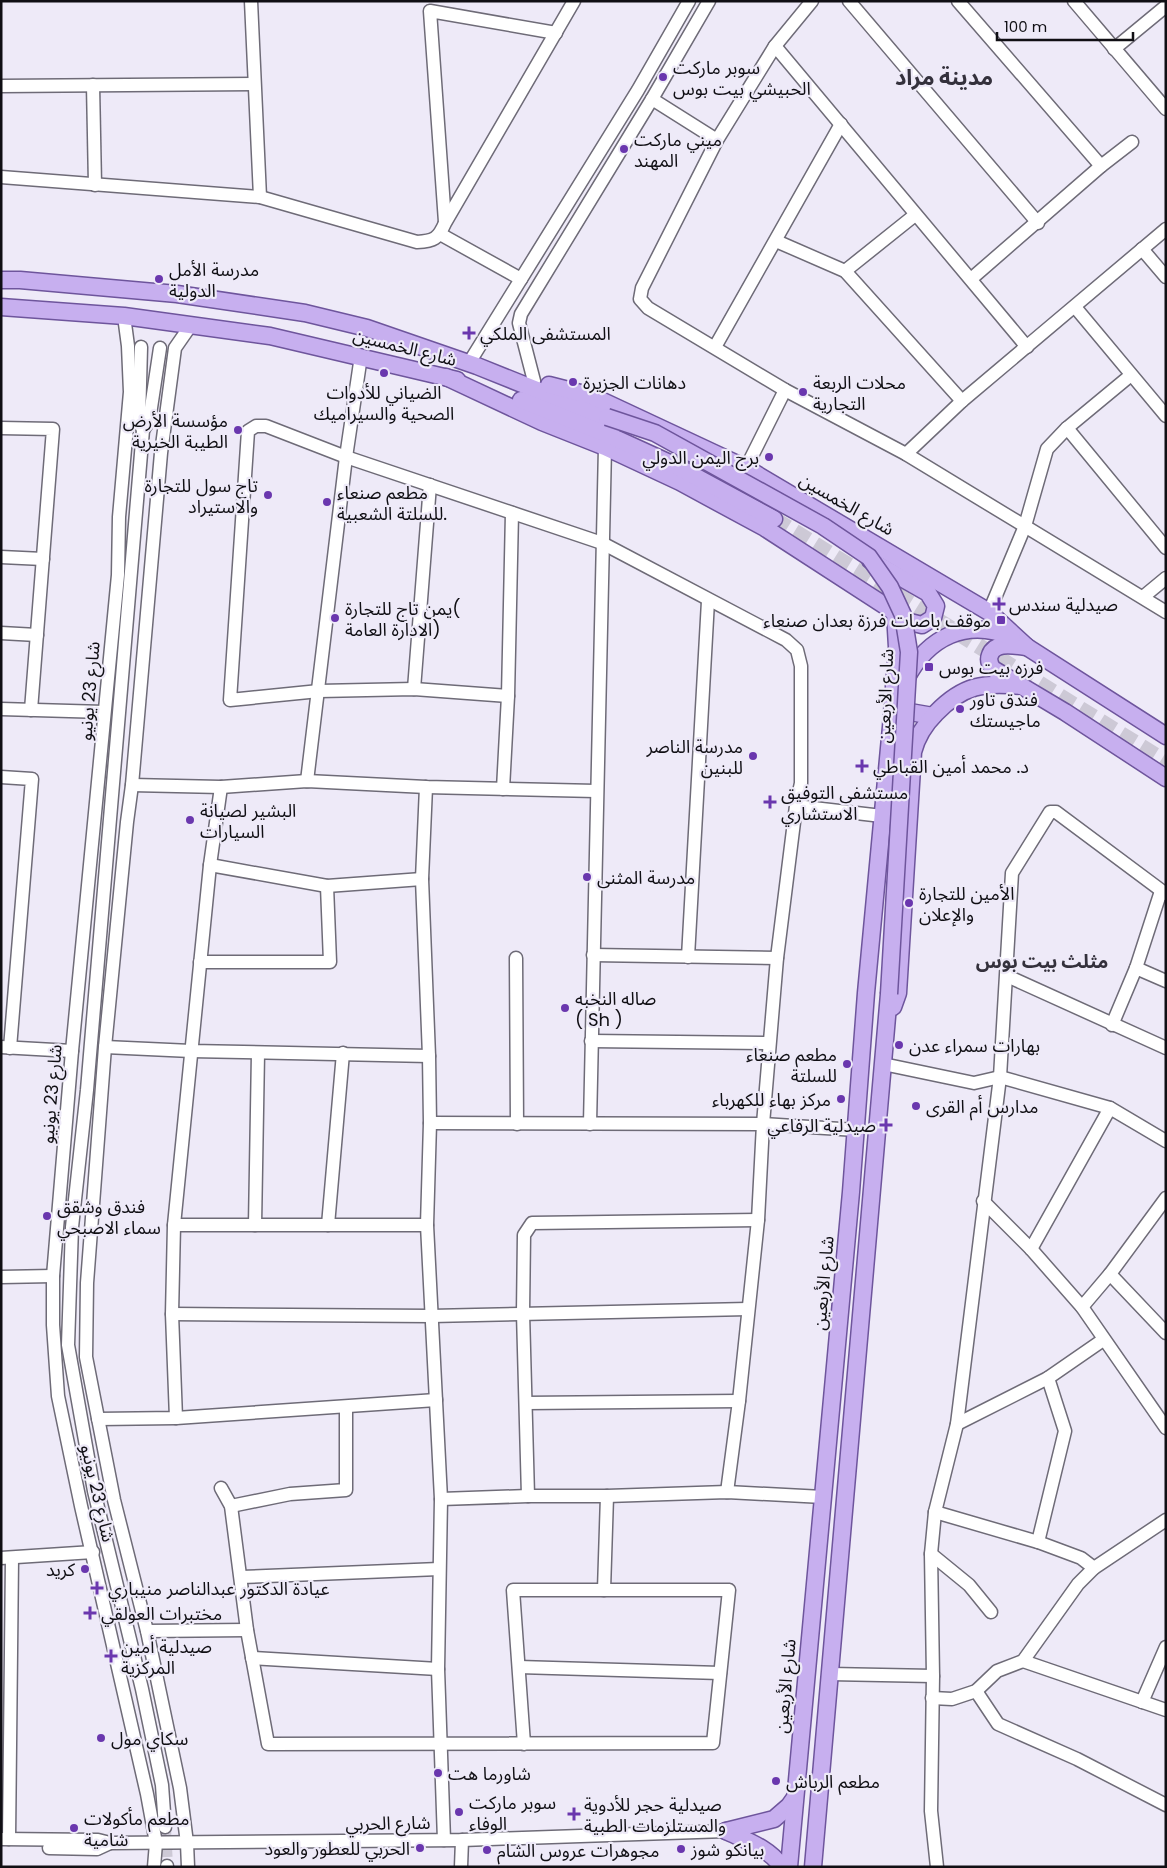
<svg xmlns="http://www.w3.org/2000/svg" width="1167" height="1868" font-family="Poppins,'Noto Sans Arabic',sans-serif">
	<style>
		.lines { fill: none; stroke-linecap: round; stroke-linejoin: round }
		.minor-tunnel { stroke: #cdc9d6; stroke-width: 12; stroke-dasharray: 12 6; stroke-linecap: butt }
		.major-tunnel { stroke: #cdc9d6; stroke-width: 16; stroke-dasharray: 16 8; stroke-linecap: butt }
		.minor-casing { stroke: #6e6b77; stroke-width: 15 }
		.major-casing { stroke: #6e559c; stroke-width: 19 }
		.minor { stroke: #fff; stroke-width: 12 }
		.major { stroke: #c7afef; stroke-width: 16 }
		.major-bridge-casing { stroke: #6e559c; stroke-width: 19; stroke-linecap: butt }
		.major-bridge { stroke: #c7afef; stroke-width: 16 }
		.poi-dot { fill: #6a37ae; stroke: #eeeaf8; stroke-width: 2 }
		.labels { text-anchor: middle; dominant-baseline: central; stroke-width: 4.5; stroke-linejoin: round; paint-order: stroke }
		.poi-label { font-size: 18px; fill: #100f14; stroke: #eeeaf8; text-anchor: start }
		.street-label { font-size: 18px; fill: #100f14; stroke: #eeeaf8 }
		.neighbourhood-label { font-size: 19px; font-weight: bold; fill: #34313c; stroke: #eeeaf8 }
		.district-label { font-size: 22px; font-weight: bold; fill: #34313c; stroke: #eeeaf8 }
	</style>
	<rect width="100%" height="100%" fill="#eeeaf8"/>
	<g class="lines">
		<path class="minor-tunnel" d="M165,1827L167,1866"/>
		<path class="major-tunnel" d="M774,519L1166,762"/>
		<g class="minor-casing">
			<g id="minor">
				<path d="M251,1L260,197"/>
				<path d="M812,1L775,46L717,140L642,288L640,299L648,308L785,390L906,454L1166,612"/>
				<path d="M849,1L1038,223"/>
				<path d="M958,1L1101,166"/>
				<path d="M1074,1L1166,109"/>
				<path d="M775,46L1027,347"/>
				<path d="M1114,49L1166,6"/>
				<path d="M93,85L95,185"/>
				<path d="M1,86L254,84"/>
				<path d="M652,99L717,140"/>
				<path d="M1,177L260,197L417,242C434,241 438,239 445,223L574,1"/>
				<path d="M445,222L430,11L556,33"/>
				<path d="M440,234L521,279"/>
				<path d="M776,241L845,271L962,401"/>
				<path d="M1142,249L1166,277"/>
				<path d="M845,271L915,215"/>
				<path d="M971,279L1101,166L1132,142"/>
				<path d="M1075,307L1166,416"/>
				<path d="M124,316L128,346L130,392L119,517L118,575L72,1051L53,1276V1325L58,1396L81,1506L147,1794L156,1843L154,1867"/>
				<path d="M141,347L139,421L143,430L87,1090L72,1227L68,1345L94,1491L142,1689L162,1785L165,1827"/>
				<path d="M715,347L841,124"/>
				<path d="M469,363L638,90L689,1"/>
				<path d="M534,381L519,323L521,314L652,99L709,1"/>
				<path d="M1,428L53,429L31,710"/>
				<path d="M1067,428L1166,548"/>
				<path d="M143,430L149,421L160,348"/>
				<path d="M906,454L962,401L1166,229"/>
				<path d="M746,468L785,390"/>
				<path d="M1,557L43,559"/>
				<path d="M1143,597L1166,578"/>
				<path d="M989,612L1025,526L1047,449L1067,428L1131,375"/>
				<path d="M1,633L37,635"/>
				<path d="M414,689L430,485"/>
				<path d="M508,696L414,689L319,691L230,700L248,431L256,426H266L346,457L602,543L786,640L797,650L801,666V783L796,806L777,958L763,1124L758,1220L739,1401L727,1492"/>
				<path d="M1,709L104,712"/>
				<path d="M1,777L32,779L10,1048"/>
				<path d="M307,781L346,457L361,356"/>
				<path d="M132,785L221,787L307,781L426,787L596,791"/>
				<path d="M426,787L422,879L429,1056L430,1123L427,1225L441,1499L438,1669L444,1840"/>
				<path d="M503,789L508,696L512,513"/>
				<path d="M796,806L882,816"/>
				<path d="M210,865L327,886L422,879"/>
				<path d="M593,955L777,958"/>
				<path d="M688,957L708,601"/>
				<path d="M516,958L517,1124"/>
				<path d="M200,962H330L327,886"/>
				<path d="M1136,968L1166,981"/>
				<path d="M1007,976L1166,1048"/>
				<path d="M1112,1025L1136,968L1161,891"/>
				<path d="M591,1041L769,1043"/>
				<path d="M1,1047L72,1051"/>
				<path d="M105,1047L191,1051L429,1056"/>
				<path d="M883,1064L974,1083L1000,1077L1110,1108L1166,1141"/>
				<path d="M430,1123L763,1124L856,1130"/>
				<path d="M590,1124L605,447"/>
				<path d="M983,1201L1031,1249L1082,1307L1166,1428"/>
				<path d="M174,1225H427"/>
				<path d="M255,1225L258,1053"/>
				<path d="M328,1225L343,1053"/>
				<path d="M1031,1249L1110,1108"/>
				<path d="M1110,1274L1166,1333"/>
				<path d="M1,1277L53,1276"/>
				<path d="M1082,1307L1110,1274L1166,1198"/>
				<path d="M172,1314L431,1316L748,1309"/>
				<path d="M526,1403L739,1401"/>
				<path d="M176,1418L172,1314L174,1225L210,865L221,787"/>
				<path d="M98,1419L176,1418L436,1400"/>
				<path d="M957,1424L1048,1378L1103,1340"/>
				<path d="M221,1488L231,1506L247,1630L268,1744L713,1743L729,1590H513L524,1744"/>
				<path d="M528,1496L523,1313L524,1235L532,1223L758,1220"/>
				<path d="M441,1499L528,1496H607L727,1492L823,1497"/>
				<path d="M231,1506L290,1494L346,1490V1407"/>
				<path d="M935,1512L1038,1542L1081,1558L1094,1568"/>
				<path d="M1038,1542L1065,1431L1048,1378"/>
				<path d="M931,1554L969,1585L991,1612"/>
				<path d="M1,1558L93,1552"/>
				<path d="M241,1577L439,1569"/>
				<path d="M604,1590L607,1496"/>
				<path d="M147,1631L247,1630"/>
				<path d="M252,1658L438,1669"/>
				<path d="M1023,1661L1166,1710"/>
				<path d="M519,1667L720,1673"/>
				<path d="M830,1674L933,1676"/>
				<path d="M976,1691L998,1724L1077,1759L1166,1805"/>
				<path d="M932,1698L952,1699L976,1691L997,1671L1023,1661L1078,1584L1094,1568L1166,1520"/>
				<path d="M1142,1702L1166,1647"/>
				<path d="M1,1839L98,1840L110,1843L462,1840L726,1831"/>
				<path d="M9,1839L12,1558"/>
				<path d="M49,1848L97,1849L110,1843"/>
				<path d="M167,1867V1866"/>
				<path d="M188,1867L187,1843L180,1788L147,1631L114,1500L86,1357L87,1283L105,1047L127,822L132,785L161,453L175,348L191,325"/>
				<path d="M461,1867L462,1840"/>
				<path d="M937,1867L931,1811L933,1676L931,1554L935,1512L957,1424L1000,1077L1012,873L1050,812H1056L1166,894"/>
			</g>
		</g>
		<g class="major-casing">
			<g id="major">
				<path d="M1,280H20L177,294L305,313L367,328L477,366L619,423"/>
				<path d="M1,307L124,316L270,336L457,380"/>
				<path d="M446,377L542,422L605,447L680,482L765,528L910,622L922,625L933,618L936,606L928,593L870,560"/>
				<path d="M549,385L592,396L746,468L989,612L1027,647L1166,736"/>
				<path d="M521,400L606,434L676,466L774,519"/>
				<path d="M1027,647C1015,646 995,641 990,655C988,660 990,665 993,669L1065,712L1166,778"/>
				<path d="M906,679C928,637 966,618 1012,637"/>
				<path d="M893,703L910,712L933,716"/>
				<path d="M893,1007L898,993L913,752C917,736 924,725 936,713C963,685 984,682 1021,686"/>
				<path d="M726,1831L774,1819L789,1806L794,1799"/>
				<path d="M726,1831C747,1841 769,1848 782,1867"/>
				<path d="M789,1867L851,1192L866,993L891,727L897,647L895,613L889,608"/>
				<path d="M813,1867L889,994"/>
			</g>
		</g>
		<use href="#minor" class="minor"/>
		<use href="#major" class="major"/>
		<g class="major-bridge-casing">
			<path id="major-bridge" d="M607,417L655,433L823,526L869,557L890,587L903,615L909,652L889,994"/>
		</g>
		<use href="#major-bridge" class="major-bridge"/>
	</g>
	<g class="poi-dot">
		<circle cx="663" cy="77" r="5"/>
		<circle cx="624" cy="149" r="5"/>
		<circle cx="159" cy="279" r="5"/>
		<path d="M466.5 325.5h5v5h5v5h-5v5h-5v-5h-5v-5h5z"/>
		<circle cx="384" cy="373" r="5"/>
		<circle cx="573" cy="382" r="5"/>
		<circle cx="803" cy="392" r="5"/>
		<circle cx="238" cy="430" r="5"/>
		<circle cx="769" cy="457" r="5"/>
		<circle cx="268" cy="495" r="5"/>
		<circle cx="327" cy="502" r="5"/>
		<path d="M996.5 596.5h5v5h5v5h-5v5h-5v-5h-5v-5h5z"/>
		<circle cx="335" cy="618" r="5"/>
		<rect x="996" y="615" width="10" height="10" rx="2.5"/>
		<rect x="924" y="662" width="10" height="10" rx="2.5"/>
		<circle cx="960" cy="709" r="5"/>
		<circle cx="753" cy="756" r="5"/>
		<path d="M859.5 758.5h5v5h5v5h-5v5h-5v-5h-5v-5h5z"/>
		<path d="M767.5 794.5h5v5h5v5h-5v5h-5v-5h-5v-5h5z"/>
		<circle cx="190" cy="820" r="5"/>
		<circle cx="587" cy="877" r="5"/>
		<circle cx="909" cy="903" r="5"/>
		<circle cx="565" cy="1008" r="5"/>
		<circle cx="899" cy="1045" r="5"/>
		<circle cx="847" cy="1064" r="5"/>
		<circle cx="841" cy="1099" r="5"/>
		<circle cx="916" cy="1106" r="5"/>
		<path d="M883.5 1117.5h5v5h5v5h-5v5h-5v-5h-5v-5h5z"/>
		<circle cx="47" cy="1216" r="5"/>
		<circle cx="85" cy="1569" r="5"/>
		<path d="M94.5 1580.5h5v5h5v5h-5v5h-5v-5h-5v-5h5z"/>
		<path d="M87.5 1605.5h5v5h5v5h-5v5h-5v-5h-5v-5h5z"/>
		<path d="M108.5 1648.5h5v5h5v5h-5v5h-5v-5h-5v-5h5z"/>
		<circle cx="101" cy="1738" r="5"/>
		<circle cx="438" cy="1773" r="5"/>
		<circle cx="776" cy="1781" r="5"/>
		<circle cx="459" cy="1812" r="5"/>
		<path d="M571.5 1806.5h5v5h5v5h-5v5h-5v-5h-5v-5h5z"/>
		<circle cx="74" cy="1828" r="5"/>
		<circle cx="420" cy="1848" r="5"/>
		<circle cx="681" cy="1849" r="5"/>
		<circle cx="487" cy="1850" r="5"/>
	</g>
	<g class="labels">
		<g class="poi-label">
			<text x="673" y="67">سوبر ماركت<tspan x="673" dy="21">الحبيشي بيت بوس</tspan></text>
			<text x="634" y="139">ميني ماركت<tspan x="634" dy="21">المهند</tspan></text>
			<text x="169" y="269">مدرسة الأمل<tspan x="169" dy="21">الدولية</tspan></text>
			<text x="480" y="333">المستشفى الملكي</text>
			<text x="583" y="382">دهانات الجزيرة</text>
			<text x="813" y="382">محلات الربعة<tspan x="813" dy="21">التجارية</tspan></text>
			<text x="384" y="392" text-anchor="middle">الضياني للأدوات<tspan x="384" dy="21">الصحية والسيراميك</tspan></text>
			<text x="228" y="420" text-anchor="end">مؤسسة الأرض<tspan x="228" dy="21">الطيبة الخيرية</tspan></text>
			<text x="759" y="457" text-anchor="end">برج اليمن الدولي</text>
			<text x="258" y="485" text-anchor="end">تاج سول للتجارة<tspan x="258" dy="21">والاستيراد</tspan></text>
			<text x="337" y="492">مطعم صنعاء<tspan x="337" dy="21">للسلتة الشعبية.</tspan></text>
			<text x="1009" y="604">صيدلية سندس</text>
			<text x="345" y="608">يمن تاج للتجارة(<tspan x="345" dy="21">الادارة العامة)</tspan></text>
			<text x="991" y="620" text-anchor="end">موقف باصات فرزة بعدان صنعاء</text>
			<text x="939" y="667">فرزه بيت بوس</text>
			<text x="970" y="699">فندق تاور<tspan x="970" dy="21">ماجيستك</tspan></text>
			<text x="743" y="746" text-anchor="end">مدرسة الناصر<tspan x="743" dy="21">للبنين</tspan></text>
			<text x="873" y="766">د. محمد أمين القباطي</text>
			<text x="781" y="792">مستشفى التوفيق<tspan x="781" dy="21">الاستشاري</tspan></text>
			<text x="200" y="810">البشير لصيانة<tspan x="200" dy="21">السيارات</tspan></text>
			<text x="597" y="877">مدرسة المثنى</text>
			<text x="919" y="893">الأمين للتجارة<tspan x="919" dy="21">والإعلان</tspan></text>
			<text x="575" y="998">صاله النخبه<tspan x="575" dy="21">( Sh )</tspan></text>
			<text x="909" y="1045">بهارات سمراء عدن</text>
			<text x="837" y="1054" text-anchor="end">مطعم صنعاء<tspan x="837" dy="21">للسلتة</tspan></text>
			<text x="831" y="1099" text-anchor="end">مركز بهاء للكهرباء</text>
			<text x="926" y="1106">مدارس أم القرى</text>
			<text x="876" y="1125" text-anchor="end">صيدلية الرفاعي</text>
			<text x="57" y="1206">فندق وشقق<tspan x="57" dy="21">سماء الاصبحي</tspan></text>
			<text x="75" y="1569" text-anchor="end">كريد</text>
			<text x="108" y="1588">عيادة الدكتور عبدالناصر منيباري</text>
			<text x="101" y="1613">مختبرات العولقي</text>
			<text x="121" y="1646">صيدلية أمين<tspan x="121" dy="21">المركزية</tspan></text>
			<text x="111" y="1738">سكاي مول</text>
			<text x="448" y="1773">شاورما هت</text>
			<text x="786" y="1781">مطعم الرباش</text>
			<text x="469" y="1802">سوبر ماركت<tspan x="469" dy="21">الوفاء</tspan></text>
			<text x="584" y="1804">صيدلية حجر للأدوية<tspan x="584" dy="21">والمستلزمات الطبية</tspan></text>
			<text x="84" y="1818">مطعم مأكولات<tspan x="84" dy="21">شامية</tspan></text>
			<text x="410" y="1848" text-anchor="end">الحربي للعطور والعود</text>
			<text x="691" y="1849">بيانكو شوز</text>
			<text x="497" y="1850">مجوهرات عروس الشام</text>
		</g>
		<g class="street-label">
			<text transform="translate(405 347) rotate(14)">شارع الخمسين</text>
			<text transform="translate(847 504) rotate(30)">شارع الخمسين</text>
			<text transform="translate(89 691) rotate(-85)">شارع 23 يونيو</text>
			<text transform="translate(885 696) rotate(-88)">شارع الأربعين</text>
			<text transform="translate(51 1094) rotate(-85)">شارع 23 يونيو</text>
			<text transform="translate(823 1283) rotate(-85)">شارع الأربعين</text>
			<text transform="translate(98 1493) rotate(77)">شارع 23 يونيو</text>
			<text transform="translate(785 1686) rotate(-85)">شارع الأربعين</text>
			<text transform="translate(388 1823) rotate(-1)">شارع الحربي</text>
		</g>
		<g class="neighbourhood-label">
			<text x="1042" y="961">مثلث بيت بوس</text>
		</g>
		<g class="district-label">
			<text x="944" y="77">مدينة مراد</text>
		</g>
	</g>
	<rect width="1167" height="1868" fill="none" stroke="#100f14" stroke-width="5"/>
	<path d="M997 32v8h136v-8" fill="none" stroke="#100f14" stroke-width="2.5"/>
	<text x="1004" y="32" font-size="15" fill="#100f14" stroke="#eeeaf8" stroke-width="4" paint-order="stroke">100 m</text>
</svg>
